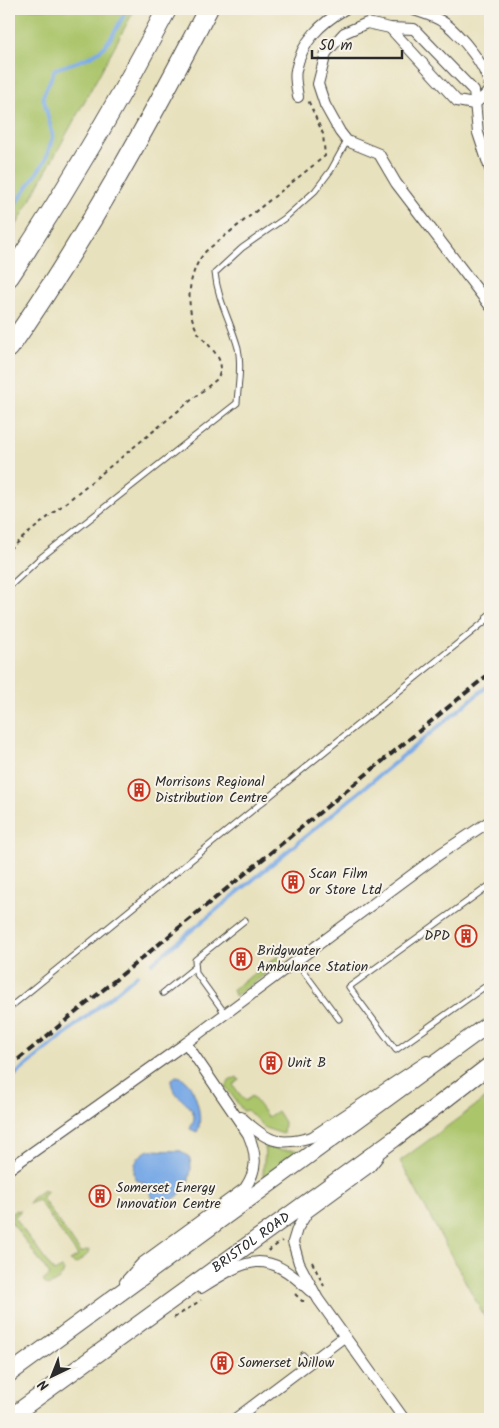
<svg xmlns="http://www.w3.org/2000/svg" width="499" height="1428" font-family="Kalam,sans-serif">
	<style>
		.green { fill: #abc56b; stroke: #6b784b }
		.water { fill: #7cabe6; stroke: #546b88 }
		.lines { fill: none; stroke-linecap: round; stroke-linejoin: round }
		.stream { stroke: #7cabe6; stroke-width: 4 }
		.lane-casing { stroke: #474641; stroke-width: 7 }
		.street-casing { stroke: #474641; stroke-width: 12 }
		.primary-casing { stroke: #474641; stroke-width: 18 }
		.highway-casing { stroke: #474641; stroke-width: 21 }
		.path { stroke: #474641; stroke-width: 2; stroke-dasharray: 4 4; stroke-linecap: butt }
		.lane { stroke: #fff; stroke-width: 5 }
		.street { stroke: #fff; stroke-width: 10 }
		.primary { stroke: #fff; stroke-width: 16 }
		.highway { stroke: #fff; stroke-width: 19 }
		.rail { stroke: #2b2b2b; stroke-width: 4; stroke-dasharray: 8 4; stroke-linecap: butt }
		.labels { text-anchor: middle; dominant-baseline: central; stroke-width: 4; stroke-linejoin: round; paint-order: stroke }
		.poi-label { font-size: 14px; fill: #2b2b2b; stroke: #f7f3e8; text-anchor: start }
		.street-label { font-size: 14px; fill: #2b2b2b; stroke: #f7f3e8 }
	</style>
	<rect width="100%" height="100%" fill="#f7f3e8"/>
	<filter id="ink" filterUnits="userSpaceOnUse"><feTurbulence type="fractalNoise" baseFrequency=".02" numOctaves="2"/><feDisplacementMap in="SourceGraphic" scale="10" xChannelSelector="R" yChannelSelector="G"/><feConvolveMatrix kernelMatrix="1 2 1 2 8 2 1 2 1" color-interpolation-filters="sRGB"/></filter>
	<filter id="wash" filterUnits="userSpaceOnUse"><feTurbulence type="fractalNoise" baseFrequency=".0096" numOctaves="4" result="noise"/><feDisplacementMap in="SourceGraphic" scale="20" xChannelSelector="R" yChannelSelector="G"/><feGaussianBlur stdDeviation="1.12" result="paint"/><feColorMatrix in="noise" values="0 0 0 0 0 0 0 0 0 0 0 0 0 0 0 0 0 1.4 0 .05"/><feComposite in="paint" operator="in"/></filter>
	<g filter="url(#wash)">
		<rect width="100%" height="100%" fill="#e8e1bd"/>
		<g class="green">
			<path d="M9,9H135L9,239Z"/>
			<path d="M278,956L282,962L235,996L233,989Z"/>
			<path d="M237,1077L239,1080L233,1085L245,1101L252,1096L268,1117L277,1111L284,1122L283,1134L265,1128L247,1110L243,1111L226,1087L229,1081Z"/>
			<path d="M490,1095V1327L400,1161Z"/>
			<path d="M268,1146L281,1150H296L298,1153L265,1177L263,1175L265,1148Z"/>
			<path d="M43,1190L48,1192L41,1197L81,1253L89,1250L88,1254L76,1264L70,1261L78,1256L38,1200L29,1204L31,1199Z"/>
			<path d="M16,1210L21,1211L14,1217L54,1272L62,1268L64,1270C63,1277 54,1285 47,1286L43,1281L50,1275L10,1220H9V1215Z"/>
		</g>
		<g class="water">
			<path d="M176,1076C194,1076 205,1119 197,1132L190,1129C191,1126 194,1121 194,1118C195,1105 171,1097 171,1080Z"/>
			<path d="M149,1150L181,1151L190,1158C195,1180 179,1206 155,1203L146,1184L135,1179C132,1166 136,1156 149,1150Z"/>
		</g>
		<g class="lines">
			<g class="stream">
				<path d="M9,214L45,161L53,137L43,96L55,69C103,54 104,53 127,9"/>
				<path d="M152,963L490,684"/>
				<path d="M9,1080L137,975"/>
			</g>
		</g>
	</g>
	<g filter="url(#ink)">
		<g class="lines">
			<g class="lane-casing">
				<g id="lane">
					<path d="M9,587L39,559L237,403C238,385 242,366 238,348C231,322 218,301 215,273L242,248L285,218L315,191L331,170L347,141"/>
					<path d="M490,885L349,987L396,1050L490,983"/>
					<path d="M295,960L339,1019"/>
					<path d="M163,993L194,968"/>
					<path d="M9,1008L489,618"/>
					<path d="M224,1012L196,973L195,960L245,920"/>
					<path d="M303,1355L309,1363"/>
				</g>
			</g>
			<g class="street-casing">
				<g id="street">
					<path d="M390,28L457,101L474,104C479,100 486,96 488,91C495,75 457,30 443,22C434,16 422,13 411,9"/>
					<path d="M298,97C297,89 294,78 296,70C302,41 321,23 345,9"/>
					<path d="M490,169L478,133L474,91L414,29L390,28L367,23L344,33L326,53L318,84L325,105L340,132L347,141L379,154L396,183L490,306"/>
					<path d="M490,423V426"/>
					<path d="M489,618L490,617"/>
					<path d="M241,1117C267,1141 277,1147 312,1137L427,1061"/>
					<path d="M378,1157L370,1167L307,1213L297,1229L293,1242L299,1263L318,1299L404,1419"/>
					<path d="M9,1169L186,1043"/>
					<path d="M125,1282L142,1263L245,1188C258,1169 257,1155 248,1134L186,1043L440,854L490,821"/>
					<path d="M201,1288C248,1258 266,1248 310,1291"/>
					<path d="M235,1419L344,1337"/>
				</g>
			</g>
			<g class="primary-casing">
				<g id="primary">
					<path d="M9,1374L490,1023"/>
					<path id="s1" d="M9,1418L394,1139L490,1065"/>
				</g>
			</g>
			<g class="highway-casing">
				<g id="highway">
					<path d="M9,277C66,191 119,101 167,9"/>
					<path d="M9,348C84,241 148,125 208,9"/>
				</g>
			</g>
			<g class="path">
				<path d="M389,9L401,13"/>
				<path d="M368,12L386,9"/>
				<path d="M9,549L216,380C220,375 222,368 220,362C217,352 205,342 199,334C184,310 187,272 206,251L325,156L323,134L308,100"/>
				<path d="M268,1251L282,1241"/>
				<path d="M312,1262L324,1286"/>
				<path d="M295,1294L302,1301H305"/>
				<path d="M174,1318L201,1300"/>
			</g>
			<use href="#lane" class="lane"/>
			<use href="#street" class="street"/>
			<use href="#primary" class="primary"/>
			<use href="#highway" class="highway"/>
			<path class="rail" d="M9,1067L490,673"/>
		</g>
	</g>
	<defs>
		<g id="building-ring" transform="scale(1.125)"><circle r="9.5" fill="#f7f3e8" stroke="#c8321e" stroke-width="1.5"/><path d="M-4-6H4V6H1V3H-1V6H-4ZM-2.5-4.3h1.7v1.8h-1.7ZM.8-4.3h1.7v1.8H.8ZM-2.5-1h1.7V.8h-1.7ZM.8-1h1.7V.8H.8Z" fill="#c8321e"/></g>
	</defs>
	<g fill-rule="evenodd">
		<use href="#building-ring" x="139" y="790"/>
		<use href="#building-ring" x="293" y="882"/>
		<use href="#building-ring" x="466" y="936"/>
		<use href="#building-ring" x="241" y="959"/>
		<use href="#building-ring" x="271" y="1063"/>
		<use href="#building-ring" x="100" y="1196"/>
		<use href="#building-ring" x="222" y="1363"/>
	</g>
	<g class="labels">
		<g class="poi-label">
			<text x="155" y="782">Morrisons Regional<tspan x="155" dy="16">Distribution Centre</tspan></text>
			<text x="309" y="874">Scan Film<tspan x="309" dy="16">or Store Ltd</tspan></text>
			<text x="450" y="936" text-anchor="end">DPD</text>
			<text x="257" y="951">Bridgwater<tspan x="257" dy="16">Ambulance Station</tspan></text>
			<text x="287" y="1063">Unit B</text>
			<text x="116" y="1188">Somerset Energy<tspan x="116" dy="16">Innovation Centre</tspan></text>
			<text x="238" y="1363">Somerset Willow</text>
		</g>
		<g class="street-label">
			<text stroke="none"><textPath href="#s1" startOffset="299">BRISTOL ROAD</textPath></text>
		</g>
	</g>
	<rect width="499" height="1428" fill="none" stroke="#f7f3e8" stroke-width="30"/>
	<g transform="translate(52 1376) rotate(223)" stroke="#f7f3e8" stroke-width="4" paint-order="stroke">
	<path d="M0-4L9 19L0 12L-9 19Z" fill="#2b2b2b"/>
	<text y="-8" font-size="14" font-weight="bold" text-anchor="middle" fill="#2b2b2b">N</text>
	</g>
	<path d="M312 50v8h90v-8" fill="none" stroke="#2b2b2b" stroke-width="2.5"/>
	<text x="319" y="50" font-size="15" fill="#2b2b2b" stroke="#f7f3e8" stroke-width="4" paint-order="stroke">50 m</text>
</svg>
